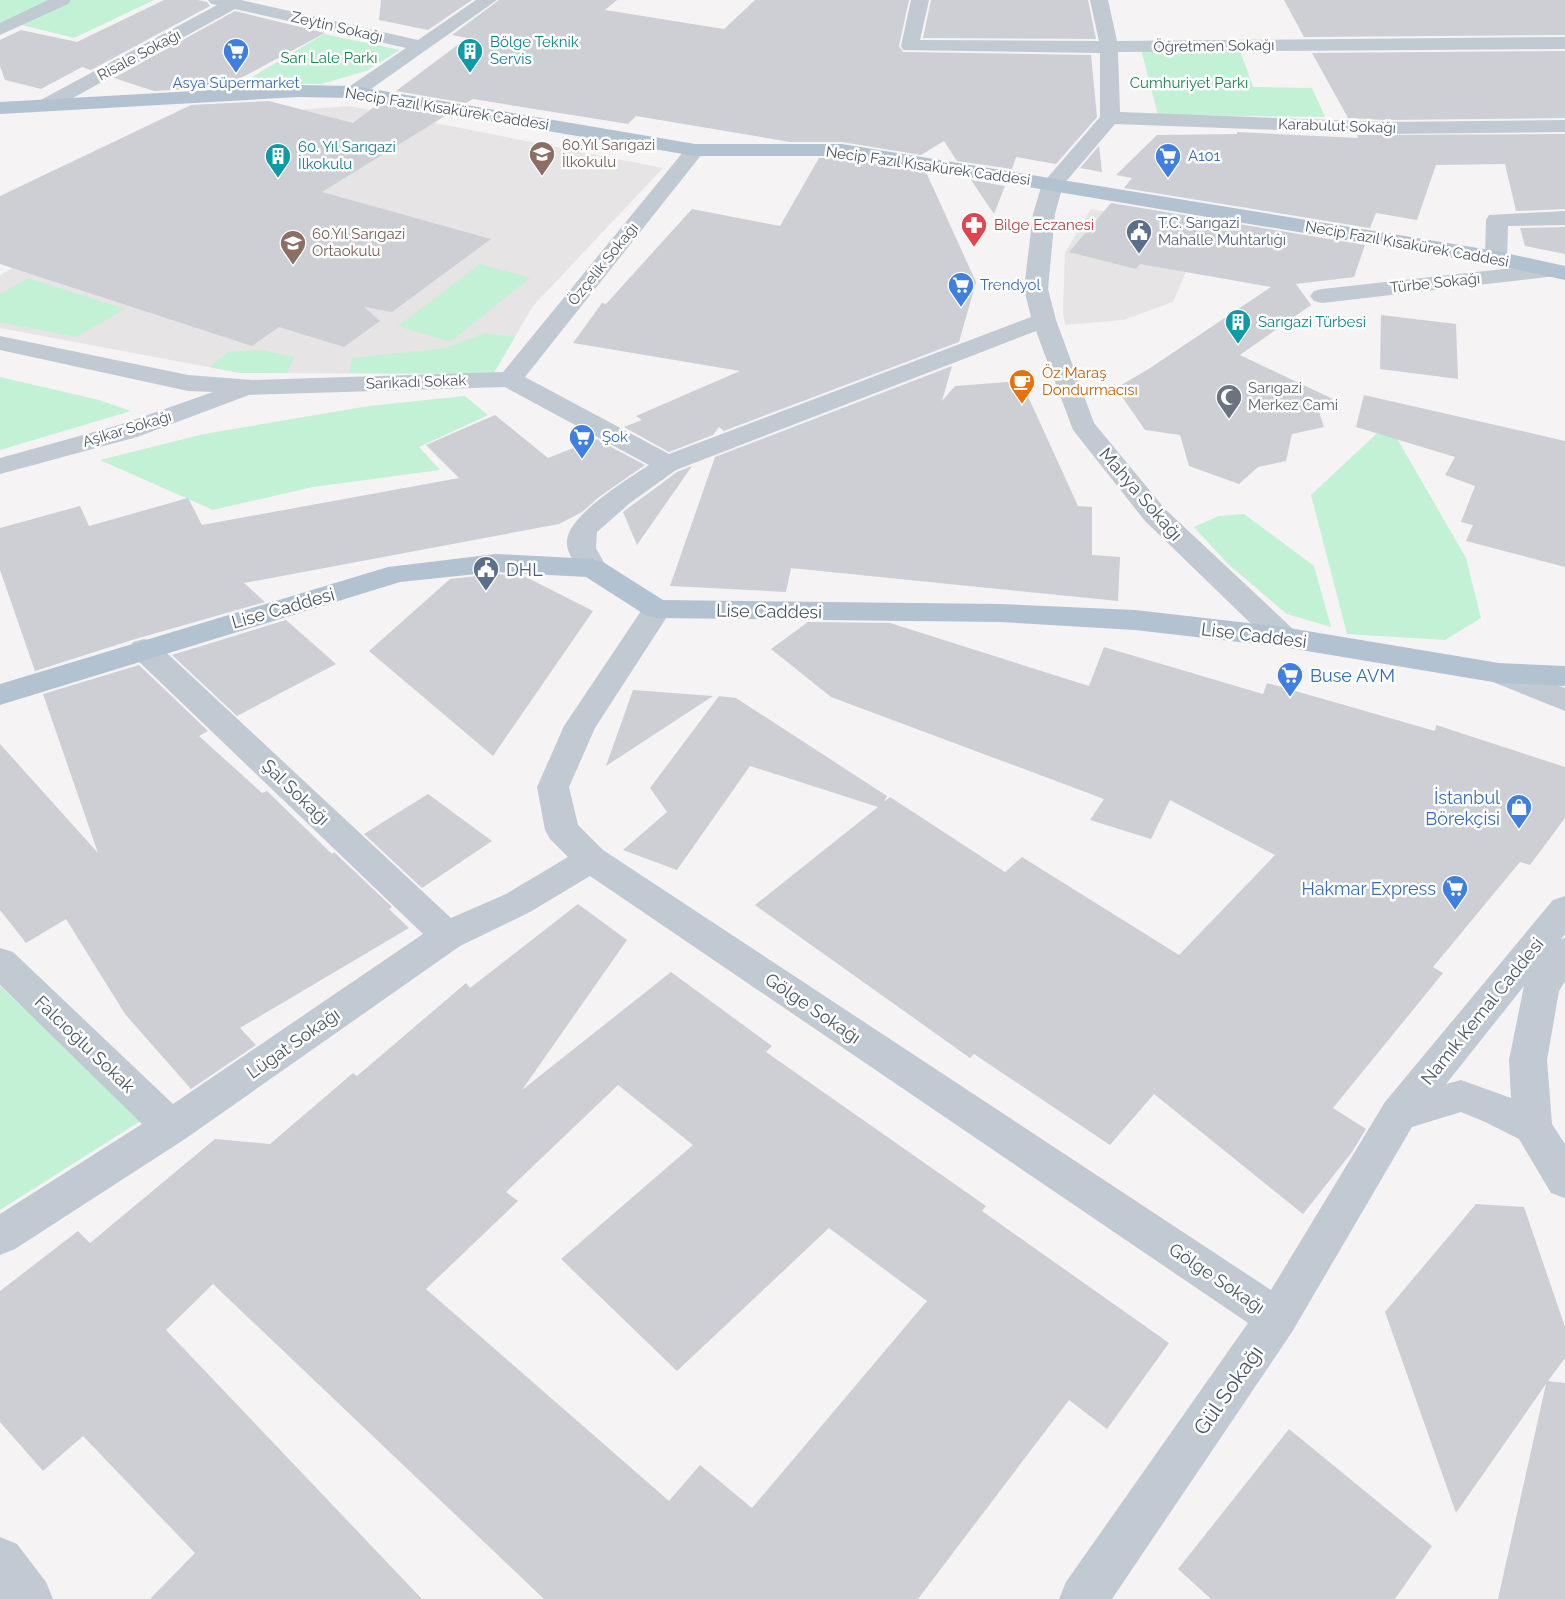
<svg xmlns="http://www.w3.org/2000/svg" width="1565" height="1599" font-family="Raleway,sans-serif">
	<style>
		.education { fill: #e6e4e5 }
		.green { fill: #c3f1d5 }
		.building { fill: #cdcfd5; fill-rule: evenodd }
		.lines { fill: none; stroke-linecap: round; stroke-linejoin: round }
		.minor { fill: #c1cad2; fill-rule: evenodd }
		.major { fill: #b3c2d1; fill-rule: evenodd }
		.labels { text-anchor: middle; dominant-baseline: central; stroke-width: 5; stroke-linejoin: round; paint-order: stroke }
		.far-street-label { font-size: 15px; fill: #4a5661; stroke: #fff }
		.far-culture-label { font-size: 15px; fill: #0d838f; stroke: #fff; text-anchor: start }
		.far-park-label { font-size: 15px; fill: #17864f; stroke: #fff }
		.far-shop-label { font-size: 15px; fill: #366cbe; stroke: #fff; text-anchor: start }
		.far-education-label { font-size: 15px; fill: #785e54; stroke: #fff; text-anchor: start }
		.far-service-label { font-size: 15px; fill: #4e5e75; stroke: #fff; text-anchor: start }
		.far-health-label { font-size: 15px; fill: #be3a42; stroke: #fff; text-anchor: start }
		.far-food-label { font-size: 15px; fill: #c56008; stroke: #fff; text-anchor: start }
		.far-worship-label { font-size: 15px; fill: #5b616d; stroke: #fff; text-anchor: start }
		.street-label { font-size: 18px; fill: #4a5661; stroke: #fff }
		.service-label { font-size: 18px; fill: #4e5e75; stroke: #fff; text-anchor: start }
		.shop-label { font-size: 18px; fill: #366cbe; stroke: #fff; text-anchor: end }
		.near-street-label { font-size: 21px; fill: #4a5661; stroke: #fff }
	</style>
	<rect width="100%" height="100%" fill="#f5f3f3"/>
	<g class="education">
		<path d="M349,106L663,168L533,306L493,374L240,373L0,328V275L296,110Z"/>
		<path d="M1091,209L1204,229L1173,302L1123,320L1065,325L1063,312L1065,253Z"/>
	</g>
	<g class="green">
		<path d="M0,0H50L0,24Z"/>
		<path d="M70,0H154L74,38L18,24Z"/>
		<path d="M324,34L400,50L366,71L321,84L242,83Z"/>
		<path d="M1141,49L1240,51L1253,87L1312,88L1325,117L1158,115Z"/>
		<path d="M480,264L530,278L450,342L398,326Z"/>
		<path d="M28,278L125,309L76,337L0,322V294Z"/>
		<path d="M485,333L515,337L493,374L349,373L352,358L446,348Z"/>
		<path d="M262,350L294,357L287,373H240L210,367L228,352Z"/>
		<path d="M0,377L99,400L131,411L0,450Z"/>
		<path d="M465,396L488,415L419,447L440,470L313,487L213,510L100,460L204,434L369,406Z"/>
		<path d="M1388,423L1466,558L1481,618L1445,640L1347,634L1311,495Z"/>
		<path d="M1244,514L1314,566L1331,627L1287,614L1229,565L1194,527L1219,516Z"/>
		<path d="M0,986L142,1120L0,1210Z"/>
	</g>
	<g class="building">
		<path d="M164,0H198L207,2L210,6L91,70L82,67L41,89L5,80L0,66V40L21,30L77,42Z"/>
		<path d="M381,0H472L428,30L379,20Z"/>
		<path d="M499,0H617L605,10L724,29L755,0H909L899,46L903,52L1091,55L1097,117L1056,164L1016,157L1012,169L957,161L944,141L921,155L842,142H790L636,116L628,124L473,99L466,103L396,91L467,38L452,35Z"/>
		<path d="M931,0H1088L1096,39L923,38Z"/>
		<path d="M1284,0H1565V35L1304,37Z"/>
		<path d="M235,11L325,33L224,87L154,91L114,78Z"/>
		<path d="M1565,51V118L1386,120L1348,118L1312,53Z"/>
		<path d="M269,101L353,123L378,104L445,116L322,192L491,239L392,312L364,307L380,321L344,347L279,327L252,346L0,264V196L191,105Z"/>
		<path d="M1237,132L1358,138L1357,135L1565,134V209L1516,211L1505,164L1436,165L1417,220L1376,213L1370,228L1124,188L1132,178L1116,175L1157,135L1237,134Z"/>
		<path d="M1099,146L1102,172L1080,168Z"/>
		<path d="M819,158H842L926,172L976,282L959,342L724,431L719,427L713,435L669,452L624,427L642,420L636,416L740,371L573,343L602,303L606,304L692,209L780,226Z"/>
		<path d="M971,180L1005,186L994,214Z"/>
		<path d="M1111,203L1365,245L1354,277L1296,284L1311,305L1240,355L1333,399L1319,412L1324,427L1292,434L1286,461L1258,467L1239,484L1189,466L1180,435L1145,430L1116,388L1147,370L1271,287L1140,264L1136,269L1069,252Z"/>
		<path d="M1565,227V254L1525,246L1520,228Z"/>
		<path d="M1381,315L1456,324L1458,379L1380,369Z"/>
		<path d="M952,366L942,401L955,386L1021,381L1078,506L1092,507V555L1120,557L1118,601L791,568L786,592L670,586L715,457Z"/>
		<path d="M1364,395L1565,441V567L1466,541L1473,525L1461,522L1475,486L1445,475L1455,457L1356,427Z"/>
		<path d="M495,415L548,458L596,439L645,465L599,497L582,512L559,524L244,583L265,602L132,640L35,671L0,570V528L80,506L89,526L188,498L202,525L459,478L426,445Z"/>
		<path d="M692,466L637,545L623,512L677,472Z"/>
		<path d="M496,574L524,576L593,611L493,756L369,651L450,579Z"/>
		<path d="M286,620L336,664L237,716L172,655Z"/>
		<path d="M808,622L890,623L1089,686L1104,647L1263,694L1267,683L1435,731L1436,725L1565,767V818L1530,865L1520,862L1433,967L1443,973L1333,1108L1366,1129L1352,1152L1303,1214L1154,1094L1110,1145L974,1054L970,1058L755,905L878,807L750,766L677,870L623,850L667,812L650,788L719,696L736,698L887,796L884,802L890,797L1005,872L1022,857L1179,955L1275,855L1170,800L1151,839L1090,820L1104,799L831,697L771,649Z"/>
		<path d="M139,665L208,731L199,736L262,793L267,791L332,854L334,852L392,907L389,909L409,928L240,1028L256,1045L191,1089L125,1014L66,919L26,943L0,910V744L98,853L43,694Z"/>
		<path d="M633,690L713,696L606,766Z"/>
		<path d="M428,794L492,841L422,888L364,834Z"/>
		<path d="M578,904L627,940L522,1090L671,972L772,1046L766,1052L986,1206L982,1211L1169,1343L1107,1429L1069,1400L918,1599H544L213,1284L166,1330L422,1599H150L195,1553L83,1436L43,1471L0,1422V1291L78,1231L90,1243L215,1139L270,1144L353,1073L357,1076L466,983L470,988ZM618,1085L693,1145L561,1259L677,1371L829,1228L927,1301L752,1508L700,1465L669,1501L426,1289L518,1201L506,1192Z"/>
		<path d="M1476,1204L1524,1207L1565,1327V1358L1548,1381L1565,1383V1599H1498L1546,1384L1456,1513L1385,1312Z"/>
		<path d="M1289,1429L1432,1546L1395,1599H1211L1178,1569Z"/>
	</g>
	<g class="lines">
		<g class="minor">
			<path d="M48,0H71L68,4L0,35V23Z"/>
			<path d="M208,0H241L418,40L476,0H497L361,96H347L344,92L347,88L406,48L235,9L51,110H37L34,106L37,102L217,5L211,4Z"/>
			<path d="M911,0H929L920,40L1099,41L1090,0H1108L1117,41L1565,37V49L1118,52L1120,112L1386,122L1565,120V132L1386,134L1115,124L1063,185L1055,214L1048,289L1056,320L1094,423L1165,509L1294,630L1298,637L1294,644L1283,647L1272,644L1145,521L1073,430L1036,331L676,470L630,503L597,532L596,548L607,568L603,574L593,577L583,574C576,565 566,553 567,541C568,515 628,479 649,465L505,387L249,395L137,437L0,474V458L119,425L213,392L188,391L0,350V336L188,375L252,380L503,372L688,146L695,144L702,146L705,150L702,154L525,377L669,454L1031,317L1024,289L1033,214L1042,184L1100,117V53L903,50L901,46Z"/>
			<path d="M1565,211V225L1508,226L1507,258L1504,263L1496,265L1488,263L1485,258L1486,220L1489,215Z"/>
			<path d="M1548,264L1556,266L1559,271L1556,276L1322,303L1314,301L1310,296L1314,291L1322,289Z"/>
			<path d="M657,600L667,602L672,609L595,728L569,787L578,825L603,850L1271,1290L1385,1102L1553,900L1565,896V934L1561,939L1565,938V981L1559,991L1547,1060L1552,1124L1565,1144V1198L1551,1193L1519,1139L1485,1122L1461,1112L1412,1127L1292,1332L1112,1599H1059L1066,1582L1248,1323L590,876L530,912L460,946L185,1139L15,1249L0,1255V1214L142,1124L0,985V948L13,952L173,1104L423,934L133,656L129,649L133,642L144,639L155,642L451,918L506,894L568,857L550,839L545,830L537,787L564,726L647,602ZM1524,986L1509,1060L1511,1098L1461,1080L1446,1084Z"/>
			<path d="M1499,663L1565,688V711L1488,680L1484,673L1488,666Z"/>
			<path d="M0,1537L17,1544L46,1582L53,1599H0Z"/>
		</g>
		<g class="major">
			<path d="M298,85L354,86L695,144H842L1496,251L1565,266V280L1496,265L842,156H695L354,98L298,97L0,114V102Z"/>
			<path d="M496,554L593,559L603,562L663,600L999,604L1135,610L1283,627L1499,663L1565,666V686L1499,683L1283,647L1135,630L999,622L657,618L647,616L586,577L496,572L400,582L0,705V684L388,567Z"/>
		</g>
	</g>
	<defs>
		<g id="supermarket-pin" transform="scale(1.35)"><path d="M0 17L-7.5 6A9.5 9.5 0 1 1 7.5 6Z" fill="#3f7fe0" stroke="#fff"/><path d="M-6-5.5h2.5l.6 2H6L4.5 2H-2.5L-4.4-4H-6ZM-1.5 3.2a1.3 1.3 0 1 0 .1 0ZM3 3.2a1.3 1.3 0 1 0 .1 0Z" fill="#fff"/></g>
		<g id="building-pin" transform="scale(1.35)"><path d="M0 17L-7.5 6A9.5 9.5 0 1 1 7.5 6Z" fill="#0f9aa8" stroke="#fff"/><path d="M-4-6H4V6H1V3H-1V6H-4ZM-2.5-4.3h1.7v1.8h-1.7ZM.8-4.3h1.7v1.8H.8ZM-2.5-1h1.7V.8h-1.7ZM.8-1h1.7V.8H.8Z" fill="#fff"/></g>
		<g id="school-pin" transform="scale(1.35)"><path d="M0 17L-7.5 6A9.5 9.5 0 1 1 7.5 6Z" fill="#8d6e63" stroke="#fff"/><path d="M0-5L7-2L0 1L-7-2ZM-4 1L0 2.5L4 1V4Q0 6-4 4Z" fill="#fff"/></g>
		<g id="pharmacy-pin" transform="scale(1.35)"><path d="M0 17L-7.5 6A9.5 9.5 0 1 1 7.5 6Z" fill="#e0444e" stroke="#fff"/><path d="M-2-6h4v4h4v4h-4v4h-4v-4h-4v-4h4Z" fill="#fff"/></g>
		<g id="civic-pin" transform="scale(1.35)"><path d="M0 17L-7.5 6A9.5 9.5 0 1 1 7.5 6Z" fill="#5c6f8a" stroke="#fff"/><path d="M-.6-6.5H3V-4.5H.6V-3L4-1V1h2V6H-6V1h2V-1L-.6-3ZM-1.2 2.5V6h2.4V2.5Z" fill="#fff"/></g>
		<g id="cafe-pin" transform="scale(1.35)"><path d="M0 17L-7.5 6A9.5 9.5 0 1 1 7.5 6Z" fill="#e8710a" stroke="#fff"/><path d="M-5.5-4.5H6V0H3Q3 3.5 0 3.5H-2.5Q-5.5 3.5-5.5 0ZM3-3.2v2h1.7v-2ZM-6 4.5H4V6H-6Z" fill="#fff"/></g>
		<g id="mosque-pin" transform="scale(1.35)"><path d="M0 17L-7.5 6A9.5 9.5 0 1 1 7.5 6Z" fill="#6b7280" stroke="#fff"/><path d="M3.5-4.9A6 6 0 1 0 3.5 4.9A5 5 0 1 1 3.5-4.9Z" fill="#fff"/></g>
		<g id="shop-pin" transform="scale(1.35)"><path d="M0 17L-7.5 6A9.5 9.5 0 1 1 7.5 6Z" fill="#3f7fe0" stroke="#fff"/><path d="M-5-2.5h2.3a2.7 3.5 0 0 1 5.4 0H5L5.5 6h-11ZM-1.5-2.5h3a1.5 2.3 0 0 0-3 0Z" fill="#fff"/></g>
	</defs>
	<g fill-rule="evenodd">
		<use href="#supermarket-pin" x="236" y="51"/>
		<use href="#building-pin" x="470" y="51"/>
		<use href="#school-pin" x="542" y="154"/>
		<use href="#building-pin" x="278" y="156"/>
		<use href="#supermarket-pin" x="1168" y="156"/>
		<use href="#pharmacy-pin" x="974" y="225"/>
		<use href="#civic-pin" x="1139" y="232"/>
		<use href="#school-pin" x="293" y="243"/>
		<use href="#supermarket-pin" x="961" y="285"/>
		<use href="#building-pin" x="1238" y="322"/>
		<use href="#cafe-pin" x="1022" y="382"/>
		<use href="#mosque-pin" x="1229" y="397"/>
		<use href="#supermarket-pin" x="582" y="437"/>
		<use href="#civic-pin" x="486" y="569"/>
		<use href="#supermarket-pin" x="1290" y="675"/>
		<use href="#shop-pin" x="1519" y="807"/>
		<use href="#supermarket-pin" x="1455" y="888"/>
	</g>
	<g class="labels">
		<g class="far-street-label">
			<text transform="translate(337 27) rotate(13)">Zeytin Sokağı</text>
			<text transform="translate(1214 46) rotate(-1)">Öğretmen Sokağı</text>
			<text transform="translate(139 55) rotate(-28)">Risale Sokağı</text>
			<text transform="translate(447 109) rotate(9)">Necip Fazıl Kısakürek Caddesi</text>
			<text transform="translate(1337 126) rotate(2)">Karabulut Sokağı</text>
			<text transform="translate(928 166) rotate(8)">Necip Fazıl Kısakürek Caddesi</text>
			<text transform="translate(1407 244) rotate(10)">Necip Fazıl Kısakürek Caddesi</text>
			<text transform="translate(603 264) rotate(-51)">Özçelik Sokağı</text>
			<text transform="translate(1435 283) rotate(-6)">Türbe Sokağı</text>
			<text transform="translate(416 382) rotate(-2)">Sarıkadı Sokak</text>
			<text transform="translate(127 429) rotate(-17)">Aşikar Sokağı</text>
		</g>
		<g class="far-culture-label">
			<text x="490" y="42">Bölge Teknik<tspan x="490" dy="17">Servis</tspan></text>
			<text x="298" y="147">60. Yıl Sarıgazi<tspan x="298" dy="17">İlkokulu</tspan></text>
			<text x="1258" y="322">Sarıgazi Türbesi</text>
		</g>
		<g class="far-park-label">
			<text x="329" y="58">Sarı Lale Parkı</text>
			<text x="1189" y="83">Cumhuriyet Parkı</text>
		</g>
		<g class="far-shop-label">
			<text x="236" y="83" text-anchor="middle">Asya Süpermarket</text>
			<text x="1188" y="156">A101</text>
			<text x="980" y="285">Trendyol</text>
			<text x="602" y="437">Şok</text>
		</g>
		<g class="far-education-label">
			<text x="562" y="145">60.Yıl Sarıgazi<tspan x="562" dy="17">İlkokulu</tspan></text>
			<text x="312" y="234">60.Yıl Sarıgazi<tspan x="312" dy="17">Ortaokulu</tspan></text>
		</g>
		<g class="far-service-label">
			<text x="1158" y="223">T.C. Sarıgazi<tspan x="1158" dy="17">Mahalle Muhtarlığı</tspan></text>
		</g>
		<g class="far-health-label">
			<text x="994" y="225">Bilge Eczanesi</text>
		</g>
		<g class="far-food-label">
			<text x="1042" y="373">Öz Maraş<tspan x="1042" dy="17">Dondurmacısı</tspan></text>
		</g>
		<g class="far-worship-label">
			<text x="1248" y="388">Sarıgazi<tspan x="1248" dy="17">Merkez Cami</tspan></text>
		</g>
		<g class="street-label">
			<text transform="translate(1141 494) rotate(49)">Mahya Sokağı</text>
			<text transform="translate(283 608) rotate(-16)">Lise Caddesi</text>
			<text transform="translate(769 611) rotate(1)">Lise Caddesi</text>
			<text transform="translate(1254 635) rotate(7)">Lise Caddesi</text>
			<text transform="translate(296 792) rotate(44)">Şal Sokağı</text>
			<text transform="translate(813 1008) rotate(34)">Gölge Sokağı</text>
			<text transform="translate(1482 1011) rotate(-51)">Namık Kemal Caddesi</text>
			<text transform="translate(293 1043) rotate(-35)">Lügat Sokağı</text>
			<text transform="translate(85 1044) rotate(44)">Falcıoğlu Sokak</text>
			<text transform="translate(1217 1278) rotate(34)">Gölge Sokağı</text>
		</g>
		<g class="service-label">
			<text x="506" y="569">DHL</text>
		</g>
		<g class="shop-label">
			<text x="1310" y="675" text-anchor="start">Buse AVM</text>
			<text x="1500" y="797">İstanbul<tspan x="1500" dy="21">Börekçisi</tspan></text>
			<text x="1436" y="888">Hakmar Express</text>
		</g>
		<g class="near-street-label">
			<text transform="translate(1228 1390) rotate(-55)">Gül Sokağı</text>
		</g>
	</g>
</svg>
